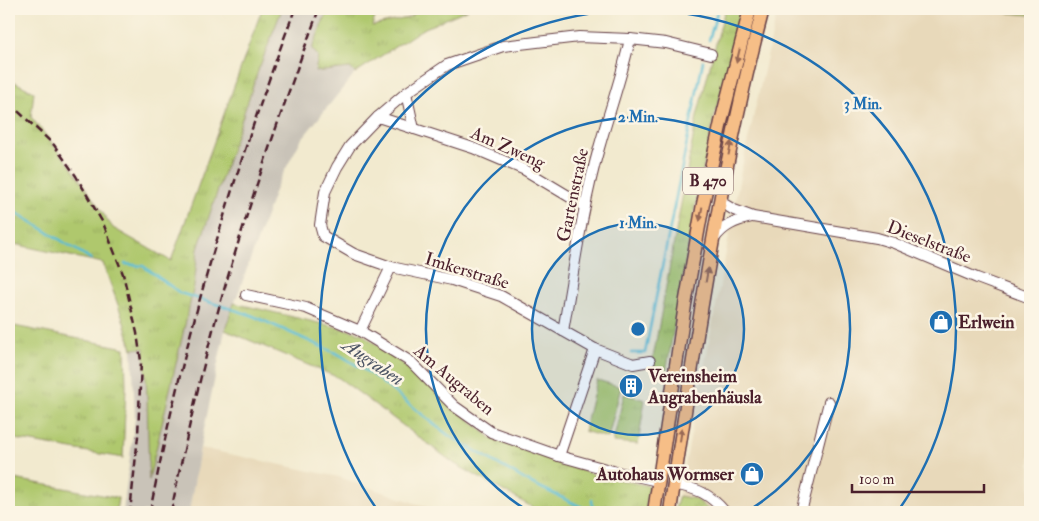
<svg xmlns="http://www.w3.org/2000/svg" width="1039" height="521" font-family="'IM FELL Double Pica',serif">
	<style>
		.built { fill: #e8d9ba }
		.industrial { fill: #c9c3b8 }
		.grass { fill: url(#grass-tufts); stroke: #7c744c }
		.garden { fill: #afc86d; stroke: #7c744c }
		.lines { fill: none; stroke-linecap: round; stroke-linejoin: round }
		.stream { stroke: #56bcd4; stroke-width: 2.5 }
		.minor-casing { stroke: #633d44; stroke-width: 12 }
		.major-casing { stroke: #633d44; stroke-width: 15 }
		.minor { stroke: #fff; stroke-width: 10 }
		.major { stroke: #f6be87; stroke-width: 12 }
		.rail { stroke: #4a1f2b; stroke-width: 2.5; stroke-dasharray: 8 4; stroke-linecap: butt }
		.oneway { fill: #976754 }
		.ring { fill: none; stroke: #1f6fb2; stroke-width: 2.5 }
		.labels { text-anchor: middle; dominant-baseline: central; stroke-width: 5; stroke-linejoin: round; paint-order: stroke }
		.shield { fill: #fcf5e5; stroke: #7f5f63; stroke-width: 1 }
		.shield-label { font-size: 16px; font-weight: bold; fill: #4a1f2b }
		.street-label { font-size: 18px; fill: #4a1f2b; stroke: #fcf5e5 }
		.poi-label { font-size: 18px; font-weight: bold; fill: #4a1f2b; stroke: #fcf5e5; text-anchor: start }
		.water-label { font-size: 19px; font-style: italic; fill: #4e5666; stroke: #fcf5e5 }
		.centre { fill: #1f6fb2; stroke: #fcf5e5; stroke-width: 2.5 }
		.ring-label { font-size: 15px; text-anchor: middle; font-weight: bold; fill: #1f6fb2; stroke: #fcf5e5; stroke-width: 5; stroke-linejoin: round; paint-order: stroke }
	</style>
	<defs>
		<pattern id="grass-tufts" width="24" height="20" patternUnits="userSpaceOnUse" patternTransform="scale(1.25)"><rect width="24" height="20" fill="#afc86d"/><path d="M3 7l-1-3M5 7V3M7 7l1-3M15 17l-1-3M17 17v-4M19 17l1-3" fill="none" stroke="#98ab5f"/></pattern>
	</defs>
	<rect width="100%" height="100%" fill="#fcf5e5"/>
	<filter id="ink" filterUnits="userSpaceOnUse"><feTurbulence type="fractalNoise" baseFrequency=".02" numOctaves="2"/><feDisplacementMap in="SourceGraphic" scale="10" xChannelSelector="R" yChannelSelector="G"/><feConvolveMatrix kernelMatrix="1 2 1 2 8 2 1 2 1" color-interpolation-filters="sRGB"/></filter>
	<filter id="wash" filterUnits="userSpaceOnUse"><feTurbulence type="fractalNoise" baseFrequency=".0096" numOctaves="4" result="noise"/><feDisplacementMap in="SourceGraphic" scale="20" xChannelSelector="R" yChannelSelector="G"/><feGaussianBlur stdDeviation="1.12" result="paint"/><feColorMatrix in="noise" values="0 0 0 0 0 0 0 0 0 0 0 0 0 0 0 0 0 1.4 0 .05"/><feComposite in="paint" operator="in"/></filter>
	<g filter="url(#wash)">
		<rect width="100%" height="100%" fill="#f2eacf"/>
		<g class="built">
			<path d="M778,9H966L1030,15V512H711L696,499L679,496L717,301L741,171Z"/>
			<path d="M200,448L339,477L441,512H189Z"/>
		</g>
		<path class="industrial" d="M282,9H328L312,49L318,56L316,72L350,68L355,73L301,140L277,185L225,330L200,448L189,512H123L135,418L132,349L144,347L147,396L149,477L194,286L198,249L257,74Z"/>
		<g class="grass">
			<path d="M262,9H282L257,74L198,249L194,286L149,480L147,396L144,348L132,349L122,316L103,263L9,243V79L34,92L31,117L70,165L113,228L171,261Z"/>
			<path d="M328,9H378L372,26L407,18L423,9H468L421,30L355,73L350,68L315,72L318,56L312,49Z"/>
			<path d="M725,9H744L714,118L694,212L666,373L651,369L697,116Z"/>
			<path d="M966,9H1030V15Z"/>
			<path d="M234,303L361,333L419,376L491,438L595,475L650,486L645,512H541L455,464L339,378L225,330Z"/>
			<path d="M9,325L125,348L126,387L123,458L9,438Z"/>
			<path d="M624,394L645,400L638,444L613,442Z"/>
			<path d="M9,478L118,498L116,512H9Z"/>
			<path d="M679,496L696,499L711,512H674Z"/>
		</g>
		<path class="garden" d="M597,380L621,387L608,438L584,431Z"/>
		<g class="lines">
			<g class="stream">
				<path d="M709,40L718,9"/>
				<path d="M9,208L91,259"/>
				<path d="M125,264L143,266L180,293L251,315L340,355L374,376L448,435L527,481L592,512"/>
				<path d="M631,353H645L703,61"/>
				<path d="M592,500L593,512"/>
			</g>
		</g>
	</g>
	<g filter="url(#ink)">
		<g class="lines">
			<g class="minor-casing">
				<g id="minor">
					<path d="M406,93L414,129"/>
					<path d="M378,117L473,148L525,170L585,206"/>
					<path d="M721,196L724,204L734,210L753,217L877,238L894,243L977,278L1030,298"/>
					<path d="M714,239C724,225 735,221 752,217"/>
					<path d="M391,267L354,254L323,236L320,225L325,192L337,167L350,146L378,117L406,93L447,65L503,46L579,37L630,39L666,43L711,54"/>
					<path d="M246,295L306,308L360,331L411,362L454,406L491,432L559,456L613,471L658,481"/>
					<path d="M360,331L391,267L452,280L501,296L595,349L633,364L650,361"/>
					<path d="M563,331C574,270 582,208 599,148C609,112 622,76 630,39"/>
					<path d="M559,456L595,349"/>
					<path d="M674,484C698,489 709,493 725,512"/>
					<path d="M801,512L829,402"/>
				</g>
			</g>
			<g class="major-casing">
				<g id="major">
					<path d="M654,512L685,305L703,204L721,122L750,9"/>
					<path d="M670,512C676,466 684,420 691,373C710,251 731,129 763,9"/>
				</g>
			</g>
			<use href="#minor" class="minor"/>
			<use href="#major" class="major"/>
			<g class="rail">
				<path d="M9,103L20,113L54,145L76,176L103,223L123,274L137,333L141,361L138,436L130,512"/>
				<path d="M150,512C183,341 233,172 295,9"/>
				<path d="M171,512C188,428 207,345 232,263C258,177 288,92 319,9"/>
			</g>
		</g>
		<defs><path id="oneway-solid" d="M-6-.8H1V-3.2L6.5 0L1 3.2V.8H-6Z" transform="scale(1.25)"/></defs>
		<g class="oneway">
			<use href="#oneway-solid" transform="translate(738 56) rotate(104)"/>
			<use href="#oneway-solid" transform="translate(730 148) rotate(-78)"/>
			<use href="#oneway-solid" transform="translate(701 214) rotate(100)"/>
			<use href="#oneway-solid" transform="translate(707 275) rotate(-80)"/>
			<use href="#oneway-solid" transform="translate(681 435) rotate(-81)"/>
		</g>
	</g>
	<circle cx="638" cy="329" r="106" fill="#1f6fb2" fill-opacity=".12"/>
	<g class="ring">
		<circle cx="638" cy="329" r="106"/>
		<path d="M530 512A212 212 0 1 1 746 512"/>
		<path d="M378 511A318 318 0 1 1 898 511"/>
	</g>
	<defs>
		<g id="shop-disc" transform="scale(1.25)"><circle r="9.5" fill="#1f6fb2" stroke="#fcf5e5"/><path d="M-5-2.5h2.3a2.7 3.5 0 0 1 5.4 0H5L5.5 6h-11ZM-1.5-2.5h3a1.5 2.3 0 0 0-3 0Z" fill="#fff"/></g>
		<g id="building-disc" transform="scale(1.25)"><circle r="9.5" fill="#1f6fb2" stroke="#fcf5e5"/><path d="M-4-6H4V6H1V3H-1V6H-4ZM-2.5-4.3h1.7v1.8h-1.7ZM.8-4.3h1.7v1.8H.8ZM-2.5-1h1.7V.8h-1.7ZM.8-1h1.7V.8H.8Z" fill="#fff"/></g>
	</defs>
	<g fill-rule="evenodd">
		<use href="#shop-disc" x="941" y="322"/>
		<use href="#building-disc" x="631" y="386"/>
		<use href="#shop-disc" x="752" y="474"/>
	</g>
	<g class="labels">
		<rect class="shield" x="683" y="167.5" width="50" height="27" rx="4"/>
		<g class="shield-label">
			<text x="708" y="181">B 470</text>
		</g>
		<g class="street-label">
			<text transform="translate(508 148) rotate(24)">Am Zweng</text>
			<text transform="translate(573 195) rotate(-78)">Gartenstraße</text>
			<text transform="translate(929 242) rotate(21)">Dieselstraße</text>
			<text transform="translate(467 271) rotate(17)">Imkerstraße</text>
			<text transform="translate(454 380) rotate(40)">Am Augraben</text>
		</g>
		<g class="poi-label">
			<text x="958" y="322">Erlwein</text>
			<text x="648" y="376">Vereinsheim<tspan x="648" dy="21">Augrabenhäusla</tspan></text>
			<text x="734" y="474" text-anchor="end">Autohaus Wormser</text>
		</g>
		<g class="water-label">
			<text transform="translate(373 362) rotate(34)">Augraben</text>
		</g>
	</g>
	<circle cx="638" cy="329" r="8" class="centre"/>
	<g class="ring-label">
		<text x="863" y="109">3 Min.</text>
		<text x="638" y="122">2 Min.</text>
		<text x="638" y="228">1 Min.</text>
	</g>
	<rect width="1039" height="521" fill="none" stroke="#fcf5e5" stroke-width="30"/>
	<path d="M852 484v8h132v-8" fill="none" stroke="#4a1f2b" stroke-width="2.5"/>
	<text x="859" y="484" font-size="15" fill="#4a1f2b" stroke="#fcf5e5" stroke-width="4" paint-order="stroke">100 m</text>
</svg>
